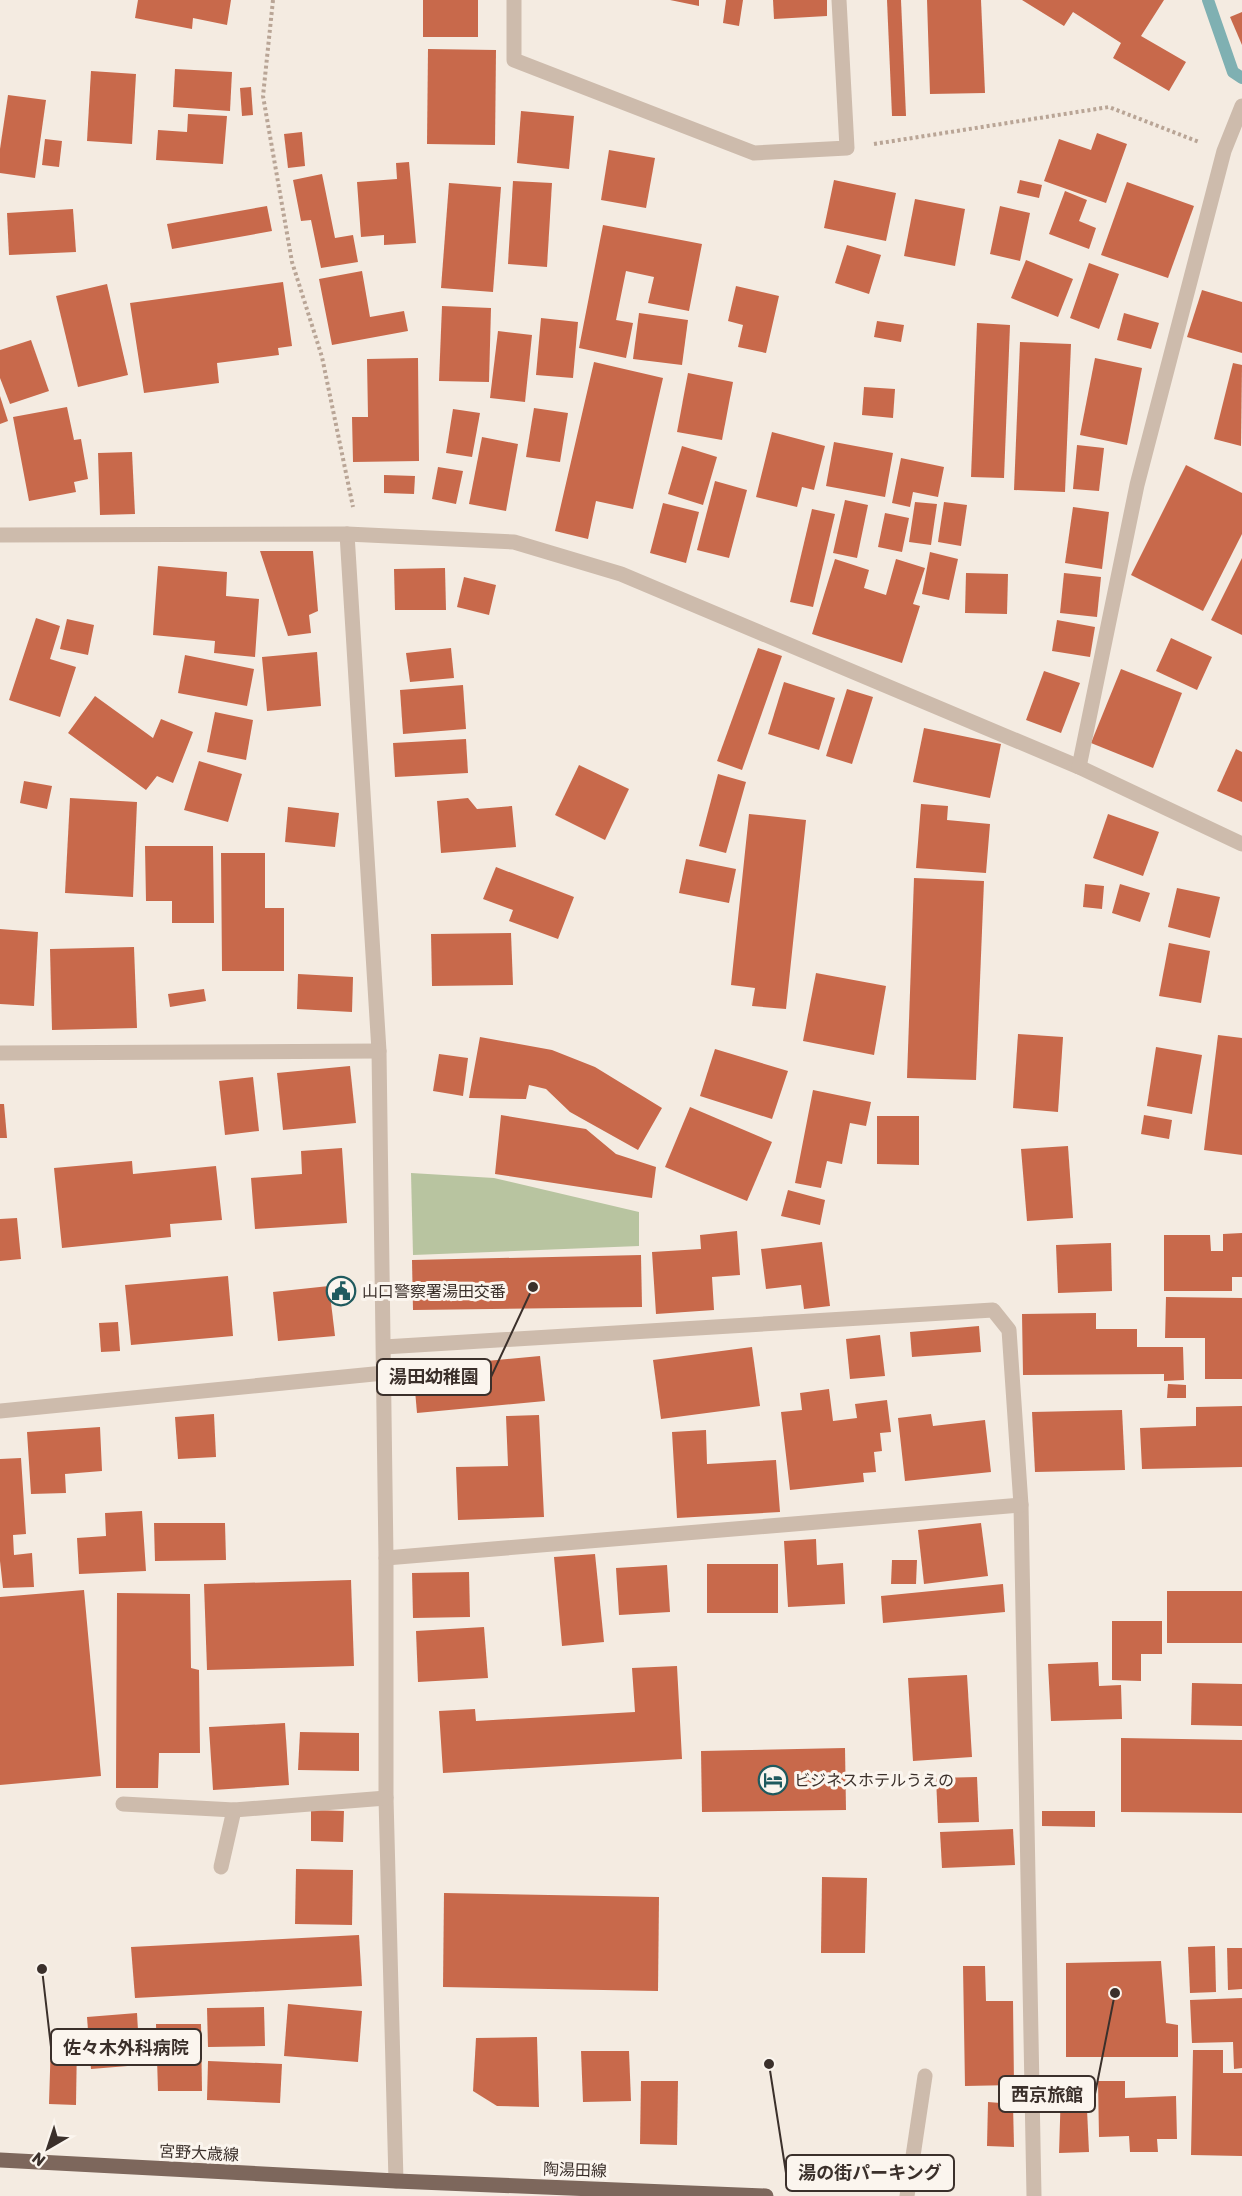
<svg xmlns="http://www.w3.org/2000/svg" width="1242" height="2196" font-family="Rubik,'Noto Sans JP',sans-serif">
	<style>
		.green { fill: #b8c4a0 }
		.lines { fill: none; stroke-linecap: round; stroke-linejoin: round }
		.stream { stroke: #7fb0b2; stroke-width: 12 }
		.building { fill: #c8694b }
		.path { stroke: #b9a596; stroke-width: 4; stroke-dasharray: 3 3; stroke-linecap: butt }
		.minor { stroke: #cdbbac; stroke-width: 15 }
		.major { stroke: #7d675c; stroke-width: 15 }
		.labels { text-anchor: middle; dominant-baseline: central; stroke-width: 6; stroke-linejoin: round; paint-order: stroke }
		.poi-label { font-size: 16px; fill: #3b302b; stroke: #fbf5ee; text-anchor: start }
		.street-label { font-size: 16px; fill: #3b302b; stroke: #fbf5ee }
		.leader { fill: none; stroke: #3b302b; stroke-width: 2 }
		.callout-dot { fill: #3b302b; stroke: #fbf5ee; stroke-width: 2 }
		.callout { fill: #fbf5ee; stroke: #3b302b; stroke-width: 2 }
		.callout-label { font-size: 18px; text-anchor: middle; font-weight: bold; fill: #3b302b }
	</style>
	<rect width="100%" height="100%" fill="#f4ebe1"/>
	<!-- green -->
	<polygon class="green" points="411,1173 494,1178 639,1212 639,1246 413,1255"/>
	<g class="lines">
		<!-- stream -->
		<polyline class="stream" points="1208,0 1233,72 1242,78"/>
	</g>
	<!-- building -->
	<g class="building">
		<polygon points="138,0 231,0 227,25 193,18 192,29 135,18"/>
		<rect x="423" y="0" width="55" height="37"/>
		<polygon points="670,0 699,0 699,6"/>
		<polygon points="726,0 743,0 739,26 723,23"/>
		<polygon points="773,0 827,0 827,16 774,19"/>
		<polygon points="887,0 901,0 906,116 892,116"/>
		<polygon points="927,0 981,0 985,93 930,94"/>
		<polygon points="1022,0 1164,0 1141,36 1186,62 1169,91 1113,58 1121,43 1073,12 1064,26"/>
		<polygon points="1242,12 1242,45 1230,17"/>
		<polygon points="428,49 496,50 495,145 427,144"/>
		<polygon points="175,69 232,72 230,111 173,107"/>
		<polygon points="91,71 136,74 132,144 87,141"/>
		<polygon points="251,87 253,115 242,116 240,88"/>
		<polygon points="8,95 46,100 35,178 0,173 0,149"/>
		<polygon points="521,111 574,116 569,169 517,163"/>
		<polygon points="188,114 227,116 223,164 156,160 158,130 187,132"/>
		<polygon points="302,132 305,166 288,168 284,134"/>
		<polygon points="1097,133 1127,144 1106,203 1044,181 1059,139 1091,150"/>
		<polygon points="45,139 62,141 59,167 42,165"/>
		<polygon points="609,150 655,158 646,208 601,200"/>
		<polygon points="409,162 416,243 384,245 384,235 361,237 357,182 397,179 396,163"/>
		<polygon points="322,174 335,238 353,235 358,262 321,268 311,220 301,221 293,180"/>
		<polygon points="834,180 896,193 886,241 824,228"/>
		<polygon points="1020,180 1042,185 1039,198 1017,193"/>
		<polygon points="513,181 552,183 547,267 508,264"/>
		<polygon points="1127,182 1194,206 1168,278 1101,255"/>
		<polygon points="449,183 501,187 493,292 441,288"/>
		<polygon points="1065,191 1087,200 1079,221 1096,228 1089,249 1049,234"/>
		<polygon points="915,199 965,209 955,266 904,256"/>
		<polygon points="267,206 272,231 172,249 167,224"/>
		<polygon points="1000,206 1030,213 1020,261 990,254"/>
		<polygon points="73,209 76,252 9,255 7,213"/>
		<polygon points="603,225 702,244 689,311 648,303 654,277 626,271 616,320 633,323 626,358 579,348"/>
		<polygon points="847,245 881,255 869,294 835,283"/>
		<polygon points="1026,260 1073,279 1058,317 1011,298"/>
		<polygon points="1089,263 1119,274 1099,329 1070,318"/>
		<polygon points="362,271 370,317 404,311 408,331 332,345 319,279"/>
		<polygon points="283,282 292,346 278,348 279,355 217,363 219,383 144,393 130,303"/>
		<polygon points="107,284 128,375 78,387 56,296"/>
		<polygon points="736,286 779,296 766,353 738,347 743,325 728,321"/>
		<polygon points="1202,290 1242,302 1242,353 1187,337"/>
		<polygon points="442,306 491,308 489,382 439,381"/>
		<polygon points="639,313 688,320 682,365 633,359"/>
		<polygon points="1124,313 1159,323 1151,349 1117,340"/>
		<polygon points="541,318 578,322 573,378 536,375"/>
		<polygon points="877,321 904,325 901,342 874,337"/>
		<polygon points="977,323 1010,325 1004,478 971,477"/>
		<polygon points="498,331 532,335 525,402 490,398"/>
		<polygon points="31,340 49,391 10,404 0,378 0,350"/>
		<polygon points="1020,342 1071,344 1065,492 1014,490"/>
		<polygon points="418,358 419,461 353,462 352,417 368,417 367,359"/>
		<polygon points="1095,358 1142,368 1127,445 1080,435"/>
		<polygon points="594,362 663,378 633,509 596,501 588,539 555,531"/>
		<polygon points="1233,363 1242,365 1241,446 1214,439"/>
		<polygon points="688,373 733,382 722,440 677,432"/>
		<polygon points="864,387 895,389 893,418 862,415"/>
		<polygon points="0,396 8,421 0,424"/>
		<polygon points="67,407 74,440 81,439 88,479 74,482 76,492 29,501 13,417"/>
		<polygon points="534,408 568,413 560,462 526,457"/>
		<polygon points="453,409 480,413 472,457 446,453"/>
		<polygon points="772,432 825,446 814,490 802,487 797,507 756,497"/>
		<polygon points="482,437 518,444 506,511 469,504"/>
		<polygon points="834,442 893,453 885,497 826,486"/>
		<polygon points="1077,445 1104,448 1099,491 1073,489"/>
		<polygon points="682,446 717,457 703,505 668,494"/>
		<polygon points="132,452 135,514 100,515 98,453"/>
		<polygon points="901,458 944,467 938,497 913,492 910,507 892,503"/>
		<polygon points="1186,465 1242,493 1242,534 1203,611 1131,575"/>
		<polygon points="438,467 463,471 456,504 432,499"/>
		<polygon points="384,475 415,476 414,494 384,493"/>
		<polygon points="715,481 747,490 729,558 697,550"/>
		<polygon points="845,500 868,505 857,558 833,553"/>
		<polygon points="915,502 937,504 931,545 909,542"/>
		<polygon points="944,502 967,505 961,546 938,542"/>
		<polygon points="663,503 699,512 686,563 650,553"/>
		<polygon points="1073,507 1109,512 1102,569 1065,563"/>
		<polygon points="812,509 835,514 813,607 790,602"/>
		<polygon points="885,513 909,518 902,552 878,547"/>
		<polygon points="260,551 313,551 318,611 309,615 311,633 288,636"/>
		<polygon points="930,552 958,559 949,600 922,594"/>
		<polygon points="1242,558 1242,635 1211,620"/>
		<polygon points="835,559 869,570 864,588 886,595 896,559 925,568 913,604 920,606 902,663 812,634"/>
		<polygon points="158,566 227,572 226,596 259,599 255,657 214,653 215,641 153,635"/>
		<polygon points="445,568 446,610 395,610 394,569"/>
		<polygon points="966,573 1008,574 1007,614 965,613"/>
		<polygon points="1064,573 1101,577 1097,617 1060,613"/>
		<polygon points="464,577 496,585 489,615 457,607"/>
		<polygon points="36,618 60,626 50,659 76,667 60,717 9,700"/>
		<polygon points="67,619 94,625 88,655 60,649"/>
		<polygon points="1057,620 1095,627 1090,657 1052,651"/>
		<polygon points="1171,638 1212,657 1197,690 1156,671"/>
		<polygon points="451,648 454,678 410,682 406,653"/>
		<polygon points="758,648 782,656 742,770 717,761"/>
		<polygon points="317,652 321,706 267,711 262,657"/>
		<polygon points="185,655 254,669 247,706 178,693"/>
		<polygon points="1121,669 1182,693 1153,768 1091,743"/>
		<polygon points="1044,671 1080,683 1061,733 1026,720"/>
		<polygon points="784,682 835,698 819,750 768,734"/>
		<polygon points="463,685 466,729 403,734 400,690"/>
		<polygon points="847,689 873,697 852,764 826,756"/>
		<polygon points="95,696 153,738 161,719 193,732 173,783 157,776 146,790 68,733"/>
		<polygon points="215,712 253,720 246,760 207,752"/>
		<polygon points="924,728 1001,744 990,798 913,782"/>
		<polygon points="466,739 468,773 395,777 393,743"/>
		<polygon points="1236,749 1242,752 1242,802 1217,791"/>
		<polygon points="199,761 242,774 228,822 184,810"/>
		<polygon points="579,765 629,789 605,840 555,815"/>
		<polygon points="718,774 746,782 726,853 699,846"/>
		<polygon points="24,781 52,786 47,809 20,803"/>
		<polygon points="70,798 137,802 133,897 65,893"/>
		<polygon points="468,798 477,809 512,806 516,847 441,853 437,801"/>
		<polygon points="921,804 948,806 947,820 990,824 986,873 916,868"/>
		<polygon points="288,807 339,813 335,847 285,842"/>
		<polygon points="749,814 806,820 786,1009 752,1006 755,988 731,985"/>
		<polygon points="1108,814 1159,832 1143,876 1093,858"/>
		<polygon points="145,846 213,846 214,923 172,923 172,901 146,901"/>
		<polygon points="221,853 265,853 265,908 284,908 284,971 222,971"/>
		<polygon points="686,859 736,869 729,903 679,893"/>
		<polygon points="496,867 574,897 558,939 509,921 513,910 483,899"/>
		<polygon points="914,878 984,881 976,1080 907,1078"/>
		<polygon points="1085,884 1104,886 1102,909 1083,907"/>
		<polygon points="1120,884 1150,893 1140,922 1112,913"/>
		<polygon points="1177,888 1220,897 1210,938 1168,927"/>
		<polygon points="0,929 38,932 34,1006 0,1004"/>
		<polygon points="511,933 513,985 432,986 431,934"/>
		<polygon points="1169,943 1210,951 1201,1003 1159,996"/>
		<polygon points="134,947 137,1028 52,1030 50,949"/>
		<polygon points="816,973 886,986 874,1055 803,1041"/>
		<polygon points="298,974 353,977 352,1012 297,1009"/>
		<polygon points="204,989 206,1001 170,1007 168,994"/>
		<polygon points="1018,1034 1063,1037 1058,1112 1013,1108"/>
		<polygon points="1218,1035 1242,1038 1242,1155 1204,1150"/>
		<polygon points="480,1037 552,1050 595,1067 662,1108 638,1150 570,1112 546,1089 529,1085 526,1099 469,1098"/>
		<polygon points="1156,1047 1202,1055 1192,1114 1147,1106"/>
		<polygon points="715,1049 788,1071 772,1119 700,1096"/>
		<polygon points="439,1054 468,1058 463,1096 433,1091"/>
		<polygon points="350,1066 356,1123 283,1130 277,1073"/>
		<polygon points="253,1077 259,1131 225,1135 219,1081"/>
		<polygon points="813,1090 871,1102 866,1126 850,1123 842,1164 827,1161 821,1188 795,1183"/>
		<polygon points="0,1104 4,1104 7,1138 0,1138"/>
		<polygon points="690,1107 772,1142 747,1201 665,1167"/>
		<polygon points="501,1115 586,1129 616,1154 656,1167 652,1198 495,1174"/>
		<polygon points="1144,1115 1172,1120 1169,1139 1141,1134"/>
		<polygon points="877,1116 919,1116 919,1165 877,1164"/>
		<polygon points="1068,1146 1073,1218 1027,1221 1021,1149"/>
		<polygon points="342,1148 347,1223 255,1229 251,1178 302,1174 301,1151"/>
		<polygon points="132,1161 133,1174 216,1166 222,1220 170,1224 171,1237 62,1248 54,1168"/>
		<polygon points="788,1190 825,1200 820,1225 781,1216"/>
		<polygon points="17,1218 21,1259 0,1261 0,1219"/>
		<polygon points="737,1231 740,1275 712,1277 714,1310 656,1314 652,1252 701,1249 700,1235"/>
		<polygon points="1242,1233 1242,1277 1232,1277 1232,1291 1164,1291 1164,1235 1210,1235 1211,1251 1223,1251 1223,1234"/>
		<polygon points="822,1242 830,1306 804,1309 801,1285 766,1289 761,1249"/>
		<polygon points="1111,1243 1112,1291 1058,1293 1056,1245"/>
		<polygon points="641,1255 642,1307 413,1310 412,1260"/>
		<polygon points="228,1276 233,1336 131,1345 125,1285"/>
		<polygon points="329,1286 335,1336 278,1341 273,1292"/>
		<polygon points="1166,1297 1242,1298 1242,1379 1205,1379 1205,1338 1165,1338"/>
		<polygon points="1096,1313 1096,1329 1137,1329 1137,1347 1183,1347 1184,1380 1164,1381 1164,1374 1023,1375 1022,1314"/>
		<polygon points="118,1322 120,1351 101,1352 99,1323"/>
		<polygon points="979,1326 981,1352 912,1357 910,1332"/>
		<polygon points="880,1335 885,1376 850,1379 846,1339"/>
		<polygon points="752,1347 760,1406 661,1419 653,1360"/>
		<polygon points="540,1356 545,1401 417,1413 413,1368"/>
		<polygon points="1168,1384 1186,1385 1186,1398 1167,1398"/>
		<polygon points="829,1389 833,1421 857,1418 855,1404 887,1400 891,1432 880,1433 882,1451 874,1452 876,1472 863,1473 864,1482 790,1490 781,1412 802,1410 800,1393"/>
		<polygon points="1242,1406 1242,1467 1142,1469 1140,1428 1196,1426 1196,1407"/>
		<polygon points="1122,1410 1125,1470 1035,1472 1032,1412"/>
		<polygon points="214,1414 216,1457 178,1459 175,1417"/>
		<polygon points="931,1414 933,1426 985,1420 991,1472 905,1481 898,1418"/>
		<polygon points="539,1415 544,1517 458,1520 456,1467 508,1466 506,1416"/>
		<polygon points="100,1427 102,1471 65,1474 66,1493 31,1494 27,1432"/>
		<polygon points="706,1430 707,1464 776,1460 780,1512 677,1518 672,1432"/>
		<polygon points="21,1458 26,1534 13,1535 14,1555 32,1553 34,1587 3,1588 0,1561 0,1459"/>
		<polygon points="142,1511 146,1571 79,1574 77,1538 106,1536 105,1513"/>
		<polygon points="154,1523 225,1523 226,1560 155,1561"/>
		<polygon points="981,1523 988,1576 924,1584 918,1530"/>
		<polygon points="816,1539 817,1565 843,1563 845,1604 788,1607 784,1541"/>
		<polygon points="595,1554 604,1642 562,1646 554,1557"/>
		<polygon points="892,1560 917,1560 916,1584 891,1584"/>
		<rect x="707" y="1564" width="71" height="49"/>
		<polygon points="667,1565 670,1612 619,1615 616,1568"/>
		<polygon points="469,1572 470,1617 413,1618 412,1573"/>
		<polygon points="351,1580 354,1666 207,1670 204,1584"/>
		<polygon points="1003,1584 1005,1612 883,1623 881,1596"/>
		<polygon points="84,1590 101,1776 0,1785 0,1597"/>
		<rect x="1167" y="1591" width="75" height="52"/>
		<polygon points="117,1593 190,1594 191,1668 199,1670 200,1753 159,1753 158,1788 116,1788"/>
		<polygon points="1112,1621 1162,1621 1162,1654 1141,1654 1141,1681 1112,1680"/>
		<polygon points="484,1627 488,1678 418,1682 416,1631"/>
		<polygon points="1098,1662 1099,1686 1121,1685 1122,1719 1051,1721 1048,1664"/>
		<polygon points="677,1666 682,1759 443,1773 439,1711 475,1709 476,1721 635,1712 632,1668"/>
		<polygon points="967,1675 972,1757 913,1761 908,1678"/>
		<polygon points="1192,1683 1242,1684 1242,1726 1191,1725"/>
		<polygon points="285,1723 289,1785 213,1790 209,1727"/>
		<polygon points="300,1732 359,1733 359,1771 298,1770"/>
		<polygon points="1121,1738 1242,1740 1242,1813 1121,1812"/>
		<polygon points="845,1748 846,1810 702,1812 701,1751"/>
		<polygon points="977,1777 979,1822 938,1823 936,1778"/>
		<polygon points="311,1810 344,1811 343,1842 311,1841"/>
		<polygon points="1042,1811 1095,1811 1095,1827 1042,1826"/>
		<polygon points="1013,1829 1015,1865 942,1868 940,1832"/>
		<polygon points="296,1869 353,1870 352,1925 295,1924"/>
		<polygon points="822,1877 867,1878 865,1953 821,1953"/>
		<polygon points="444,1893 659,1897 658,1991 443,1987"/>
		<polygon points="359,1935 362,1986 135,1998 131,1947"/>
		<polygon points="1215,1946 1216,1992 1190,1993 1188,1947"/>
		<polygon points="1227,1948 1242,1948 1242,1989 1228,1990"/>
		<polygon points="1161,1961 1166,2023 1178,2025 1178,2057 1066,2057 1066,1963"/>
		<polygon points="963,1966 985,1966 986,2001 1013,2001 1014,2085 965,2086"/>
		<polygon points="1242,1998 1242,2068 1234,2069 1233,2042 1192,2043 1190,2000"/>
		<polygon points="288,2004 362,2011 358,2062 284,2056"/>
		<polygon points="264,2007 265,2046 208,2047 207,2008"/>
		<polygon points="137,2013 140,2065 91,2069 87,2017"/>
		<polygon points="156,2024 201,2024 202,2091 158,2091"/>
		<polygon points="537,2037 539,2107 497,2106 473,2091 476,2038"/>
		<polygon points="51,2039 77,2040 76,2105 49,2104"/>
		<polygon points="1193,2050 1223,2050 1223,2073 1242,2073 1242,2156 1191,2155"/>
		<polygon points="581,2051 629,2051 631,2101 583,2102"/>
		<polygon points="208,2061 282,2064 280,2103 207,2100"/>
		<polygon points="641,2081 678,2081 677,2145 640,2144"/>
		<polygon points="1098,2081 1125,2081 1125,2098 1176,2096 1177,2139 1157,2139 1158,2152 1130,2152 1129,2136 1099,2137"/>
		<polygon points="1086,2088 1089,2152 1059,2153 1061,2090"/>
		<polygon points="988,2102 1013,2104 1014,2147 987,2146"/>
	</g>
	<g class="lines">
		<!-- path -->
		<g class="path">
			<polyline points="273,0 263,96 292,262 322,357 353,507"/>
			<polyline points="874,144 1109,107 1199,142"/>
		</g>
		<!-- minor -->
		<g class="minor">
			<polyline points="514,0 514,60 754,153 847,148 839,0"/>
			<polyline points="347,534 379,1051 386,1558 386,1798 396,2181"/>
			<polyline points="0,535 347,534 514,542 621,574 1079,767 1242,844"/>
			<polyline points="1079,767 1137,485 1224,151 1242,106"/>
			<polyline points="0,1053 379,1051"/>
			<polyline points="384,1347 993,1310 1009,1330 1021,1505 1034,2196"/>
			<polyline points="0,1411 384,1373"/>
			<polyline points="386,1558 1021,1505"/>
			<polyline points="123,1804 234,1810 386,1798"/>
			<polyline points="221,1867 234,1810"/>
			<polyline points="907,2196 925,2076"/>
		</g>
		<!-- major -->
		<polyline class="major" points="0,2160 396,2181 766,2196"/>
	</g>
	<!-- icons -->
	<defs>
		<g id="civic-ring" transform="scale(1.5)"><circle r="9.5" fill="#fbf5ee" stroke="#1f5a5e" stroke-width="1.5"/><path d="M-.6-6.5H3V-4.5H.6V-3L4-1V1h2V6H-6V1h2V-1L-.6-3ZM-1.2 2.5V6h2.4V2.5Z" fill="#1f5a5e"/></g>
		<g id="hotel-ring" transform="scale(1.5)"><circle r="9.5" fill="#fbf5ee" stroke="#1f5a5e" stroke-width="1.5"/><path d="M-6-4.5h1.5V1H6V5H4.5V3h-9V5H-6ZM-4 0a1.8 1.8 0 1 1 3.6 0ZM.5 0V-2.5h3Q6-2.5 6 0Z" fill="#1f5a5e"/></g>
	</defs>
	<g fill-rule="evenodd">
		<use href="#civic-ring" x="341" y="1291"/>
		<use href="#hotel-ring" x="773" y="1780"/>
	</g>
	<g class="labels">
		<!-- poi labels -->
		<g class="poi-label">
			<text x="362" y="1291">山口警察署湯田交番</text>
			<text x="794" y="1780">ビジネスホテルうえの</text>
		</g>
		<!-- street labels -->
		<g class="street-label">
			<text transform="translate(199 2153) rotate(3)">宮野大歳線</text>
			<text transform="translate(575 2170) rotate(2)">陶湯田線</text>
		</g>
	</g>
	<!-- callouts -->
	<path class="leader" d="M533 1287L491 1377M42 1969L51 2047M1115 1993L1095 2094M769 2064L786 2173"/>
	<g class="callout-dot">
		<circle cx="533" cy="1287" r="6"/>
		<circle cx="42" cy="1969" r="6"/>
		<circle cx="1115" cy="1993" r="6"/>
		<circle cx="769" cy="2064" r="6"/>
	</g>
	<g class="callout">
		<rect x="377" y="1359" width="114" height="36" rx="6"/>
		<rect x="51" y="2029" width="150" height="36" rx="6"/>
		<rect x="999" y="2076" width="96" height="36" rx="6"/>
		<rect x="786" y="2155" width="168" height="36" rx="6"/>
	</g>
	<g class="callout-label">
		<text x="434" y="1383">湯田幼稚園</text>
		<text x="126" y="2054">佐々木外科病院</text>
		<text x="1047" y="2101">西京旅館</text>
		<text x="870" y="2179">湯の街パーキング</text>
	</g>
	<!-- north arrow -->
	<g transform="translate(48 2148) rotate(219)" stroke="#fbf5ee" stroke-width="4.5" paint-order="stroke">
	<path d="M0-4.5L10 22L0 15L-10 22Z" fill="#3b302b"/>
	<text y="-9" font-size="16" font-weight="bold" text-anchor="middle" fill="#3b302b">N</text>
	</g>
</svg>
